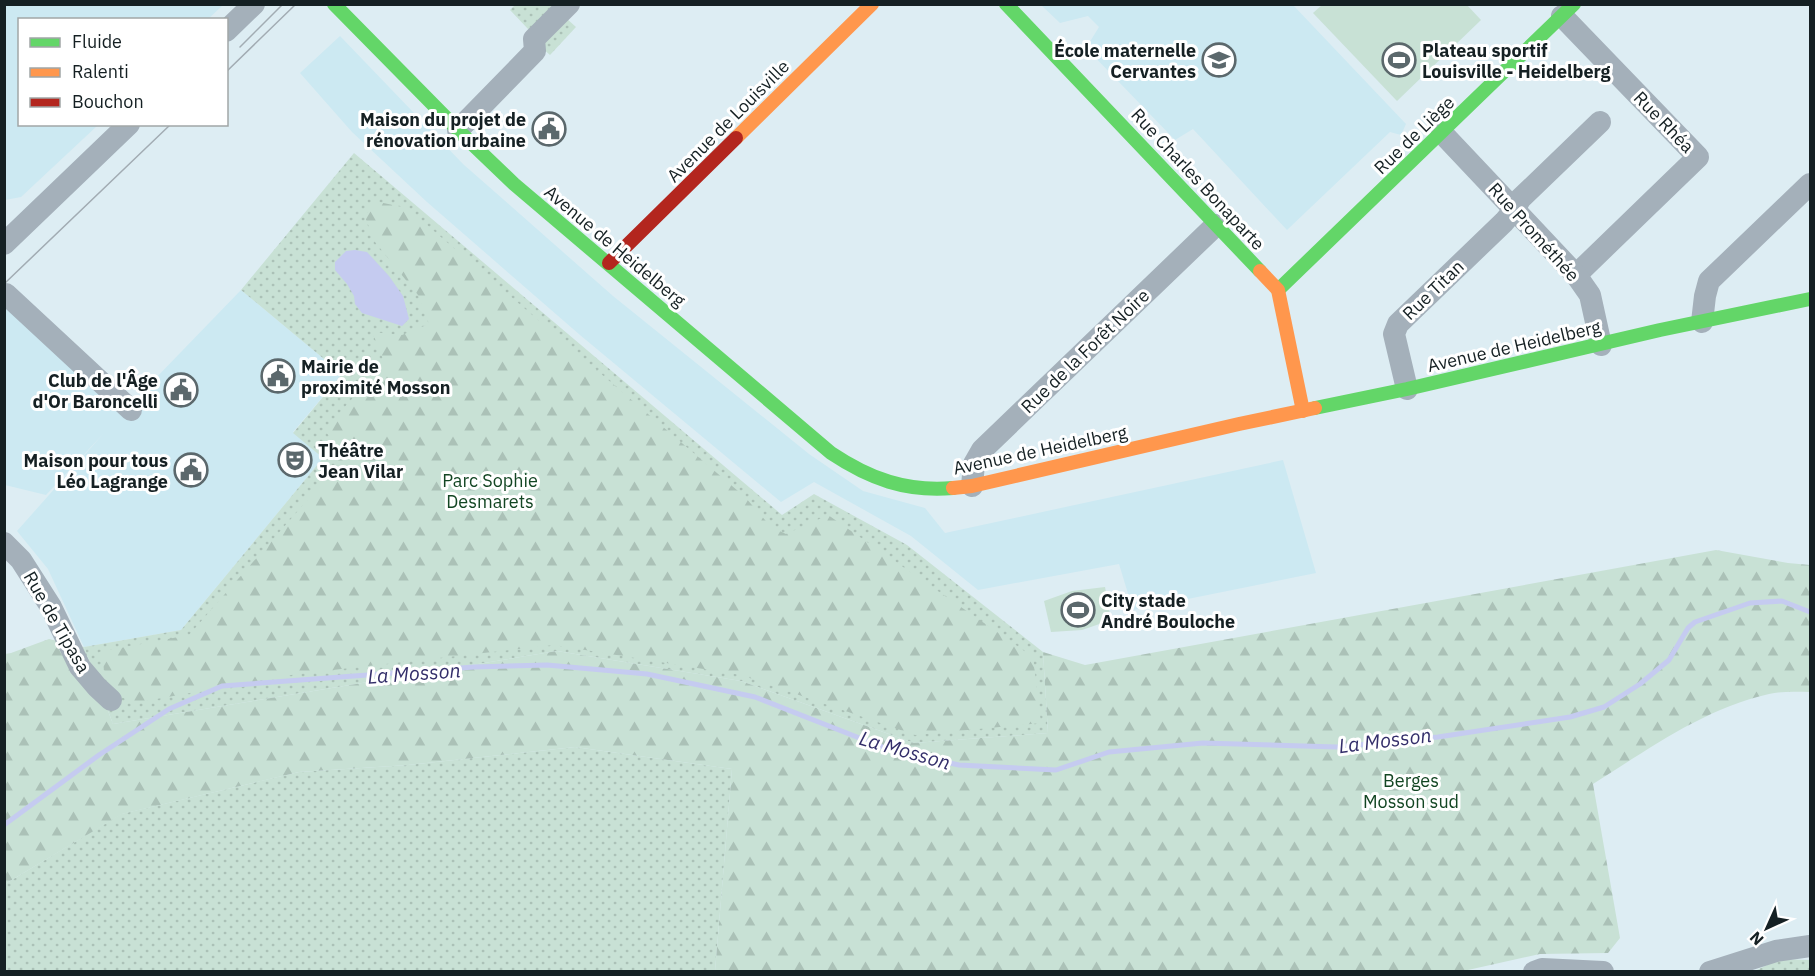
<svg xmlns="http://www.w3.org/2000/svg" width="1815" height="976" font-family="'IBM Plex Sans',sans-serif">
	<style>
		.built { fill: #cce9f2 }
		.grass { fill: url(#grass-dots) }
		.forest { fill: url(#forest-firs) }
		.pitch { fill: #c8e1d5 }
		.water { fill: #c5cbf0 }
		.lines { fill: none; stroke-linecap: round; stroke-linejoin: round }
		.stream { stroke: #c5cbf0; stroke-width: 5 }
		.street { stroke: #a4b0ba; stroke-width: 22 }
		.fast { stroke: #63d668; stroke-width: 14 }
		.slow { stroke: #ff974d; stroke-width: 14 }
		.jam { stroke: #b3261e; stroke-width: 14 }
		.tram { stroke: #a2acb3; stroke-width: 1.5 }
		.labels { text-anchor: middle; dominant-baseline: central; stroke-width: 6; stroke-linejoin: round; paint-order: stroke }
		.poi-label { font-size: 18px; font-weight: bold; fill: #152023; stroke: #fff; text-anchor: end }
		.street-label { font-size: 18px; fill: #152023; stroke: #fff }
		.park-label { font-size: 18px; fill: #134623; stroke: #fff }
		.water-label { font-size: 20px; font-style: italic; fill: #332e6a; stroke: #fff }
	</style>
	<defs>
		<pattern id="grass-dots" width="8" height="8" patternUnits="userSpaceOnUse" patternTransform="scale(1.5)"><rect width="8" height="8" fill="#c8e1d5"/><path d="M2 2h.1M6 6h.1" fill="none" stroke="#abc1b7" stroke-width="1.8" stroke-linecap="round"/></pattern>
		<pattern id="forest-firs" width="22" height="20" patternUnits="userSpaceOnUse" patternTransform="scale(1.5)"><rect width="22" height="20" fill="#c8e1d5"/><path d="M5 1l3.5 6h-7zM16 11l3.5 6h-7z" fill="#abc1b7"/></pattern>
	</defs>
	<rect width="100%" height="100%" fill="#ddedf3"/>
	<!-- built -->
	<g class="built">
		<polygon points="5,4 223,4 223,5 208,19 20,20 20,124 98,125 21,197 5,200"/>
		<polygon points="1041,5 1293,5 1406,124 1401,135 1390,132 1287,230 1193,129 1175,140 1086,48 1099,27 1088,16 1060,23"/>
		<polygon points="340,36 463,164 613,296 809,454 863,491 925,508 945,533 1283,460 1316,573 1133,610 1119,564 978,590 911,536 814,482 781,502 580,335 427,202 352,132 300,73"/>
		<polygon points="241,290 342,374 293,432 323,458 181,630 84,647 48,569 17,531 104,433 46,495 5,485 4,309 7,307 122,413"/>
	</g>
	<!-- grass -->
	<g class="grass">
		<polygon points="552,4 553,5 529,30 510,10 515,5"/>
		<polygon points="566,18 576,27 550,55 540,46"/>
		<polygon points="354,153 782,515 814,494 907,545 1043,652 1048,733 914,743 741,681 557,651 113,724 84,647 181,630 323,458 293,433 342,374 241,290"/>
		<polygon points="575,747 732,769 715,971 5,972 5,884 121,814 299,772 408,765"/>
		<polygon points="1779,959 1810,960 1810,971 1753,972"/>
	</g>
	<!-- forest -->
	<g class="forest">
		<polygon points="374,201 407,208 745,497 771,527 786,534 828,515 1033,657 1041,723 915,735 741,675 554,645 297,674 134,703 111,692 99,652 189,635 339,464 336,444 324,430 359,391 383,359 372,332 402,335 429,324 418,295 375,242 365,217"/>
		<path d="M1716 550 1788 563 1810 565V692C1797 692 1782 691 1769 694 1703 709 1649 749 1593 784L1620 938 1608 953 1540 954 1459 972 715 971 732 769 575 747 408 765 299 772 122 814 5 884V654L11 653 49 639 84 647 113 724 557 651 741 681 914 743 1048 733 1043 652 1085 665Z"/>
	</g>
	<!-- pitch -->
	<g class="pitch">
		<polygon points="1466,4 1481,20 1397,101 1313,13 1322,5"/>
		<polygon points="1105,587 1111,620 1082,630 1051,632 1044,601 1072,591"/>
	</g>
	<!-- water -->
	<polygon class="water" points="355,250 367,252 389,276 403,296 409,319 402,326 362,313 355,304 354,296 347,284 335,270 335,262 346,251"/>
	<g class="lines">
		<!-- stream -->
		<polyline class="stream" points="4,825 99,755 169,709 222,686 474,667 547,665 647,674 755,697 890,750 959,765 1056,770 1109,752 1203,743 1337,747 1438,737 1570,717 1604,707 1640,684 1669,660 1688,628 1695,622 1750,603 1782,601 1810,612"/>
		<!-- street -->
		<g class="street">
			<polyline points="1562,16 1698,157 1576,275"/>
			<polyline points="226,31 254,4"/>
			<polyline points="458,130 535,51 534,39 569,4"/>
			<polyline points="1442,133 1576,275 1590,295 1601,345"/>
			<polyline points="4,244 129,124"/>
			<polyline points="6,294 131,410"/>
			<polyline points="1702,322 1705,296 1709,281 1810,184"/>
			<polyline points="1407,389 1394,334 1398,324 1504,222 1515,209 1520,199 1600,122"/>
			<polyline points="972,486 974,464 982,450 1216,225"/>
			<polyline points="4,543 21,560 51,607 80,667 97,687 111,700"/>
			<polyline points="1534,972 1542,969 1603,972"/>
			<polyline points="1710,972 1776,951 1810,946"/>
		</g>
		<!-- fast -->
		<g class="fast">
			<path d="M334 4 467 139 514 184 831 453C870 479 906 492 953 488"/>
			<polyline points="1006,4 1260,271"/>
			<polyline points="1278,290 1574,4"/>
			<polyline points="1315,408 1407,389 1660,330 1810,299"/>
		</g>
		<!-- slow -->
		<g class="slow">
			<polyline points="736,138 872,4"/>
			<polyline points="1260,271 1278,290 1303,411"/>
			<polyline points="953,488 972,486 1239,424 1315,408"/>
		</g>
		<!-- jam -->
		<polyline class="jam" points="609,263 736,138"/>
		<!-- tram -->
		<g class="tram">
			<polyline points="240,47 283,4"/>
			<polyline points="226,72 296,4"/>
			<polyline points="4,284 171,124"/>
		</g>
	</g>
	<!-- icons -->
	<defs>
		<g id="school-ring" transform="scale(1.725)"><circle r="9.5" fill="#fff" stroke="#5b686c" stroke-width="1.5"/><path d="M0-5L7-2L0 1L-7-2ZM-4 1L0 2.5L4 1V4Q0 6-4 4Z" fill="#5b686c"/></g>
		<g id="stadium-ring" transform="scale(1.725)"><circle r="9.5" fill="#fff" stroke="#5b686c" stroke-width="1.5"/><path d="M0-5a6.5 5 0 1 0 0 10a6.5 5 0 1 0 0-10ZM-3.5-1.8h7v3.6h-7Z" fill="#5b686c"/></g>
		<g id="civic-ring" transform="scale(1.725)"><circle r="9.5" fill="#fff" stroke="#5b686c" stroke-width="1.5"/><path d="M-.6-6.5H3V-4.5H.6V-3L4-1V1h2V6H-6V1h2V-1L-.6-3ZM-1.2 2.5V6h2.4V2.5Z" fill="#5b686c"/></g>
		<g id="theatre-ring" transform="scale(1.725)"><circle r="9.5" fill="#fff" stroke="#5b686c" stroke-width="1.5"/><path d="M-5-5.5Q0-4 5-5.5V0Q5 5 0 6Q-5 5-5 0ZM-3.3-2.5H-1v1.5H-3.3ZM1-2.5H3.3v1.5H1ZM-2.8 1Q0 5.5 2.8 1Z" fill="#5b686c"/></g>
	</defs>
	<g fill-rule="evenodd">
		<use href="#school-ring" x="1219" y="60"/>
		<use href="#stadium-ring" x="1399" y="60"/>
		<use href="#civic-ring" x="549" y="129"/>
		<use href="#civic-ring" x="278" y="376"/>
		<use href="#civic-ring" x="181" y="390"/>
		<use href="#theatre-ring" x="295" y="460"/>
		<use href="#civic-ring" x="191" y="470"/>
		<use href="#stadium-ring" x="1078" y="610"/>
	</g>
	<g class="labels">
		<!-- poi labels -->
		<g class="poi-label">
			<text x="1196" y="50">École maternelle<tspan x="1196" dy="21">Cervantes</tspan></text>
			<text x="1422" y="50" text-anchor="start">Plateau sportif<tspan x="1422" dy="21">Louisville - Heidelberg</tspan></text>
			<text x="526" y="119">Maison du projet de<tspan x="526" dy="21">rénovation urbaine</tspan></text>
			<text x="301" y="366" text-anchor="start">Mairie de<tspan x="301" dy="21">proximité Mosson</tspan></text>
			<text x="158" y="380">Club de l'Âge<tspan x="158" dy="21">d'Or Baroncelli</tspan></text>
			<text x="318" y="450" text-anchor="start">Théâtre<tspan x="318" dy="21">Jean Vilar</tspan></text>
			<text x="168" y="460">Maison pour tous<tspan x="168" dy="21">Léo Lagrange</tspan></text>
			<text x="1101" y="600" text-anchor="start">City stade<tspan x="1101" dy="21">André Bouloche</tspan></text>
		</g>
		<!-- street labels -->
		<g class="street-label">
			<text transform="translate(728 121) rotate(-45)">Avenue de Louisville</text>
			<text transform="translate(1664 122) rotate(46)">Rue Rhéa</text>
			<text transform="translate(1414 135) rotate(-44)">Rue de Liège</text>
			<text transform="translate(1198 179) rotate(47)">Rue Charles Bonaparte</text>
			<text transform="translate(1534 232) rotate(48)">Rue Prométhée</text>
			<text transform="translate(615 246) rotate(40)">Avenue de Heidelberg</text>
			<text transform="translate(1433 290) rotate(-44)">Rue Titan</text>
			<text transform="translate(1514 346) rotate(-13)">Avenue de Heidelberg</text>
			<text transform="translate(1085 351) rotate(-44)">Rue de la Forêt Noire</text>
			<text transform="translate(1040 450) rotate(-12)">Avenue de Heidelberg</text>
			<text transform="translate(57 622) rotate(60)">Rue de Tipasa</text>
		</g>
		<!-- park labels -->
		<g class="park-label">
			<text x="490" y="480">Parc Sophie<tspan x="490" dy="21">Desmarets</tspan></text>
			<text x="1411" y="780">Berges<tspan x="1411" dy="21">Mosson sud</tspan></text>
		</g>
		<!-- water labels -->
		<g class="water-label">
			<text transform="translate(414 673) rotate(-4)">La Mosson</text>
			<text transform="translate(1385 740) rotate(-7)">La Mosson</text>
			<text transform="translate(905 750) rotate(16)">La Mosson</text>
		</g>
	</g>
	<!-- border -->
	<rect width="1815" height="976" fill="none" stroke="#152023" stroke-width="12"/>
	<!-- legend -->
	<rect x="18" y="18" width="210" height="108" fill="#ffffff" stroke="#a1a6a7" stroke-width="1.5"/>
	<rect x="30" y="38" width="30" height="9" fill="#63d668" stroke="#a1a6a7" stroke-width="1.5"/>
	<text x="72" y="48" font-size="18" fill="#152023">Fluide</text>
	<rect x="30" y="68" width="30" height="9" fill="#ff974d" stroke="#a1a6a7" stroke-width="1.5"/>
	<text x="72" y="78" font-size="18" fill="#152023">Ralenti</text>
	<rect x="30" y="98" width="30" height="9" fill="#b3261e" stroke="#a1a6a7" stroke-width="1.5"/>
	<text x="72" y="108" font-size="18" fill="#152023">Bouchon</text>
	<!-- north arrow -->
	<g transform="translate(1767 928) rotate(225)" stroke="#ffffff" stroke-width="4.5" paint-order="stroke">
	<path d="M0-4.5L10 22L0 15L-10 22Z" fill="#152023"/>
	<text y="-9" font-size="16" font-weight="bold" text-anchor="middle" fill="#152023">N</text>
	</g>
</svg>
